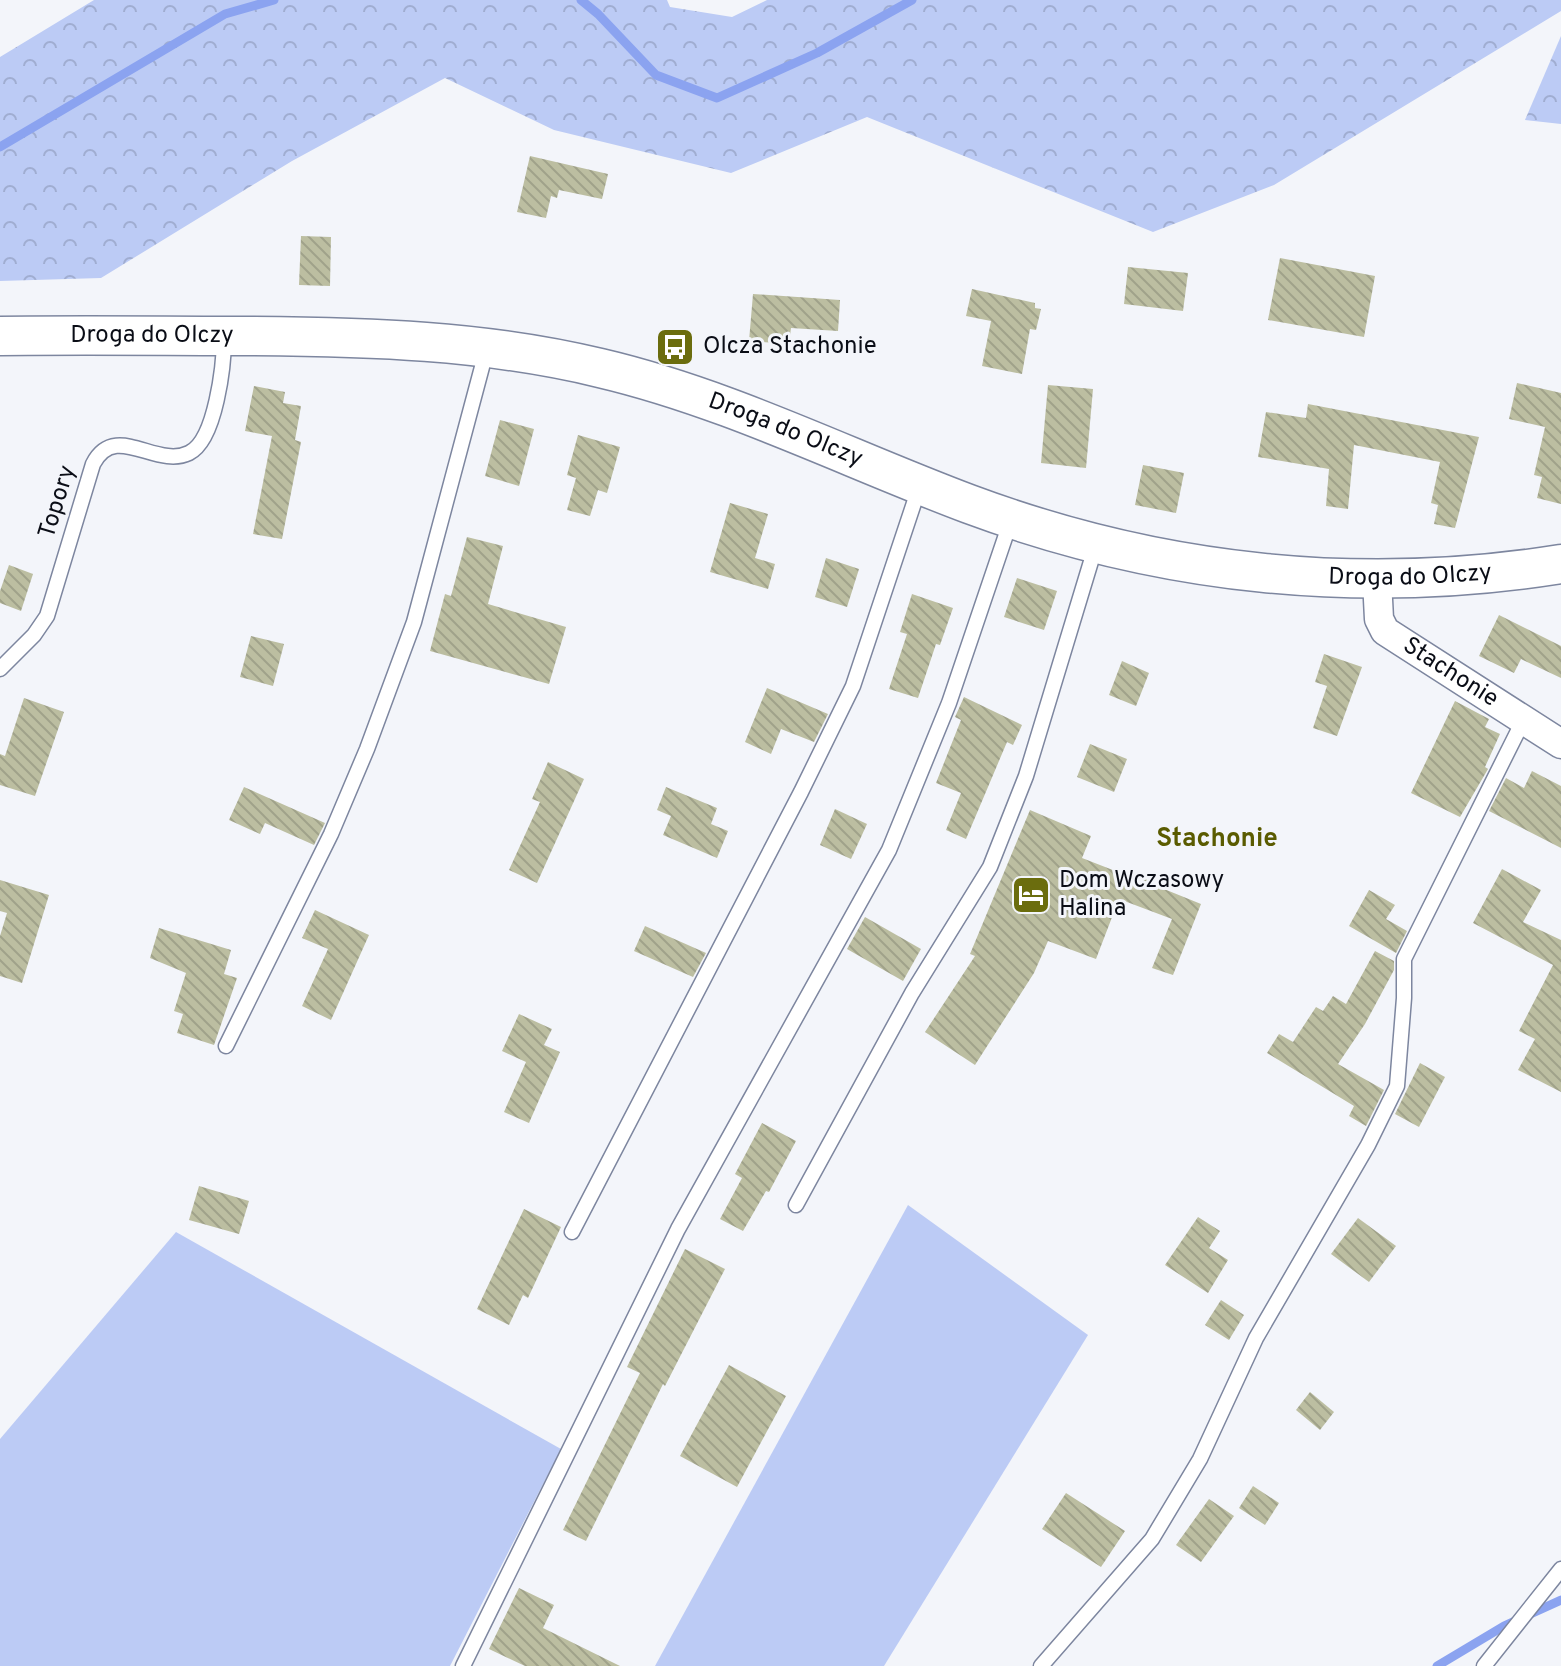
<svg xmlns="http://www.w3.org/2000/svg" width="1561" height="1666" font-family="Overpass,sans-serif">
	<style>
		.green { fill: #bccbf5 }
		.forest { fill: url(#forest-crowns) }
		.lines { fill: none; stroke-linecap: round; stroke-linejoin: round }
		.stream { stroke: #8ba3f0; stroke-width: 9 }
		.building { fill: url(#building-back-hatch) }
		.lane-casing { stroke: #7d869f; stroke-width: 17 }
		.street-casing { stroke: #7d869f; stroke-width: 31 }
		.secondary-casing { stroke: #7d869f; stroke-width: 41 }
		.lane { stroke: #fff; stroke-width: 14 }
		.street { stroke: #fff; stroke-width: 28 }
		.secondary { stroke: #fff; stroke-width: 38 }
		.labels { text-anchor: middle; dominant-baseline: central; stroke-width: 6; stroke-linejoin: round; paint-order: stroke }
		.street-label { font-size: 24px; fill: #0a0d16; stroke: #f3f5fa }
		.poi-label { font-size: 24px; fill: #0a0d16; stroke: #f3f5fa; text-anchor: start }
		.neighbourhood-label { font-size: 26px; font-weight: bold; fill: #5a5b00; stroke: #f3f5fa }
	</style>
	<defs>
		<pattern id="forest-crowns" width="20" height="18" patternUnits="userSpaceOnUse" patternTransform="scale(2)"><rect width="20" height="18" fill="#bccbf5"/><path d="M2 6a3 3 0 1 1 6 0M12 15a3 3 0 1 1 6 0" fill="none" stroke="#a0add1"/></pattern>
		<pattern id="building-back-hatch" width="6" height="6" patternUnits="userSpaceOnUse" patternTransform="scale(2)"><rect width="6" height="6" fill="#bcbea1"/><path d="M-1 5l2 2M0 0l6 6M5-1l2 2" fill="none" stroke="#a0a28a"/></pattern>
	</defs>
	<rect width="100%" height="100%" fill="#f3f5fa"/>
	<!-- green -->
	<g class="green">
		<polygon points="908,1205 1088,1335 884,1666 655,1666"/>
		<polygon points="176,1232 561,1449 450,1666 0,1666 0,1439"/>
	</g>
	<!-- forest -->
	<g class="forest">
		<polygon points="94,0 667,0 670,7 732,17 767,0 1561,0 1561,11 1274,185 1153,232 867,117 731,173 554,130 445,78 292,161 101,278 0,281 0,57"/>
		<polygon points="1561,36 1561,124 1525,120"/>
	</g>
	<g class="lines">
		<!-- stream -->
		<g class="stream">
			<polyline points="581,0 598,14 656,75 717,98 817,53 912,0"/>
			<polyline points="0,147 225,14 274,0"/>
			<polyline points="1437,1666 1504,1626 1561,1600"/>
		</g>
	</g>
	<!-- building -->
	<g class="building">
		<polygon points="530,156 608,174 602,199 559,190 557,198 551,196 546,218 517,212"/>
		<polygon points="301,236 331,237 330,286 299,285"/>
		<polygon points="1280,258 1375,276 1364,337 1268,320"/>
		<polygon points="1128,267 1188,273 1183,311 1124,304"/>
		<polygon points="972,289 1035,303 1035,308 1041,309 1036,330 1030,329 1022,374 982,366 991,321 966,316"/>
		<polygon points="753,294 840,300 838,331 791,328 789,344 749,341"/>
		<polygon points="1517,383 1561,393 1561,504 1537,498 1542,477 1534,475 1545,427 1509,419"/>
		<polygon points="1048,385 1093,389 1086,468 1041,463"/>
		<polygon points="254,386 285,392 283,403 301,406 295,440 301,442 282,539 253,534 272,436 245,431"/>
		<polygon points="1308,404 1479,437 1455,528 1434,524 1438,505 1431,503 1440,462 1354,445 1348,509 1326,506 1329,469 1258,457 1266,412 1306,418"/>
		<polygon points="500,420 534,429 519,486 485,476"/>
		<polygon points="578,435 620,447 607,493 598,490 590,516 567,510 576,478 567,475"/>
		<polygon points="1143,465 1184,473 1176,513 1135,505"/>
		<polygon points="730,503 768,514 755,558 775,564 768,589 710,572"/>
		<polygon points="467,537 503,546 488,604 566,627 549,684 430,651 445,594 451,596"/>
		<polygon points="826,558 859,569 847,607 815,597"/>
		<polygon points="9,565 33,574 21,611 0,603 0,591"/>
		<polygon points="1017,578 1057,591 1044,630 1004,617"/>
		<polygon points="912,594 953,608 940,645 936,644 918,698 889,689 907,634 900,632"/>
		<polygon points="1499,615 1561,646 1561,678 1521,659 1514,673 1479,656"/>
		<polygon points="251,636 284,644 273,686 240,677"/>
		<polygon points="1324,654 1362,667 1337,736 1313,728 1327,686 1315,682"/>
		<polygon points="1122,661 1149,673 1136,706 1109,695"/>
		<polygon points="767,688 828,714 814,742 781,729 771,754 745,742"/>
		<polygon points="964,697 1022,725 1013,745 1007,742 966,839 946,830 961,793 936,783 961,720 955,717"/>
		<polygon points="24,698 64,712 35,796 0,785 0,754 5,756"/>
		<polygon points="1455,701 1489,719 1485,727 1500,734 1485,767 1488,769 1460,817 1411,793"/>
		<polygon points="1090,744 1127,759 1114,792 1077,777"/>
		<polygon points="548,762 584,779 537,883 509,870 540,802 532,799"/>
		<polygon points="1532,771 1561,786 1561,848 1489,811 1506,778 1524,788"/>
		<polygon points="244,787 325,823 314,845 265,823 260,834 229,820"/>
		<polygon points="666,787 717,808 711,824 728,831 717,858 663,835 671,816 657,810"/>
		<polygon points="835,809 867,824 851,859 820,845"/>
		<polygon points="1030,810 1091,836 1082,858 1141,881 1142,878 1165,886 1164,889 1201,904 1173,975 1152,968 1172,919 1119,899 1096,959 1048,941 1034,973 975,1065 925,1032 975,956 970,954"/>
		<polygon points="1502,869 1541,890 1523,922 1561,940 1561,1092 1518,1070 1535,1039 1519,1031 1553,965 1473,923"/>
		<polygon points="0,880 49,895 22,983 0,976 0,936 7,913 0,911"/>
		<polygon points="1369,890 1395,905 1386,919 1407,931 1396,953 1349,926"/>
		<polygon points="315,910 369,935 331,1020 302,1006 328,949 302,938"/>
		<polygon points="865,917 921,949 903,981 847,949"/>
		<polygon points="645,926 706,953 693,977 634,951"/>
		<polygon points="159,928 231,950 224,974 237,978 214,1045 177,1033 183,1014 174,1011 186,973 150,958"/>
		<polygon points="1375,951 1394,961 1394,970 1365,1024 1338,1064 1384,1090 1366,1126 1349,1116 1354,1106 1267,1053 1279,1034 1293,1042 1316,1007 1323,1011 1333,996 1346,1004"/>
		<polygon points="519,1014 552,1029 544,1045 560,1052 529,1123 504,1112 526,1062 502,1051"/>
		<polygon points="1420,1063 1445,1077 1419,1127 1395,1114"/>
		<polygon points="762,1123 796,1141 769,1192 766,1191 743,1231 720,1219 742,1178 735,1174"/>
		<polygon points="199,1186 249,1201 239,1234 189,1220"/>
		<polygon points="524,1209 561,1227 528,1298 523,1295 509,1325 477,1309"/>
		<polygon points="1198,1217 1220,1231 1209,1248 1228,1260 1208,1293 1165,1265"/>
		<polygon points="1358,1218 1396,1246 1369,1282 1331,1254"/>
		<polygon points="685,1249 725,1269 665,1386 663,1384 586,1541 563,1530 640,1373 627,1367"/>
		<polygon points="1221,1300 1244,1315 1229,1340 1205,1325"/>
		<polygon points="729,1365 786,1396 737,1487 680,1456"/>
		<polygon points="1310,1392 1334,1412 1320,1430 1296,1410"/>
		<polygon points="1253,1486 1279,1503 1265,1525 1239,1508"/>
		<polygon points="1066,1493 1125,1531 1101,1567 1042,1529"/>
		<polygon points="1209,1499 1234,1516 1201,1562 1176,1545"/>
		<polygon points="519,1588 554,1605 543,1628 620,1666 525,1666 489,1649"/>
	</g>
	<g class="lines">
		<!-- lane casing -->
		<g class="lane-casing">
			<g id="lane">
				<path d="M0 669 34 635 47 616 93 464C115 421 156 469 189 453 216 440 224 364 224 337"/>
				<polyline points="226,1046 331,834 367,749 414,622 482,367 483,350"/>
				<polyline points="796,1205 912,993 990,867 1026,776 1096,545"/>
				<polyline points="572,1232 801,792 853,686 920,485"/>
				<polyline points="463,1666 678,1229 889,850 949,703 1011,520"/>
				<polyline points="1041,1666 1152,1539 1200,1459 1256,1338 1368,1145 1397,1086 1404,998 1404,959 1524,719"/>
				<polyline points="1484,1666 1561,1569"/>
			</g>
		</g>
		<!-- street casing -->
		<g class="street-casing">
			<g id="street">
				<path id="s1" d="M1377 580 1379 619 1385 631 1561 744"/>
			</g>
		</g>
		<!-- secondary casing -->
		<g class="secondary-casing">
			<g id="secondary">
				<path id="s2" d="M0 336C83 335 166 336 249 336 368 337 484 340 600 368 728 398 846 458 969 504 1160 575 1360 596 1561 564"/>
			</g>
		</g>
		<!-- lane -->
		<use href="#lane" class="lane"/>
		<!-- street -->
		<use href="#street" class="street"/>
		<!-- secondary -->
		<use href="#secondary" class="secondary"/>
	</g>
	<!-- icons -->
	<defs>
		<g id="bus-square" transform="scale(2)"><rect x="-9" y="-9" width="18" height="18" rx="4" fill="#6b6d0e" stroke="#f3f5fa"/><path d="M-5-6H5V4H4V6H2V4H-2V6H-4V4H-5ZM-3.5-4V0h7V-4ZM-3.5 1.2v1.5H-2V1.2ZM2 1.2v1.5H3.5V1.2Z" fill="#fff"/></g>
		<g id="hotel-square" transform="scale(2)"><rect x="-9" y="-9" width="18" height="18" rx="4" fill="#6b6d0e" stroke="#f3f5fa"/><path d="M-6-4.5h1.5V1H6V5H4.5V3h-9V5H-6ZM-4 0a1.8 1.8 0 1 1 3.6 0ZM.5 0V-2.5h3Q6-2.5 6 0Z" fill="#fff"/></g>
	</defs>
	<g fill-rule="evenodd">
		<use href="#bus-square" x="675" y="347"/>
		<use href="#hotel-square" x="1031" y="895"/>
	</g>
	<g class="labels">
		<!-- street labels -->
		<g class="street-label">
			<text stroke="none"><textPath href="#s2" startOffset="152">Droga do Olczy</textPath></text>
			<text stroke="none"><textPath href="#s2" startOffset="798">Droga do Olczy</textPath></text>
			<text transform="translate(58 502) rotate(-73)">Topory</text>
			<text stroke="none"><textPath href="#s2" startOffset="1446">Droga do Olczy</textPath></text>
			<text stroke="none"><textPath href="#s1" startOffset="130">Stachonie</textPath></text>
		</g>
		<!-- poi labels -->
		<g class="poi-label">
			<text x="703" y="347">Olcza Stachonie</text>
			<text x="1059" y="881">Dom Wczasowy<tspan x="1059" dy="28">Halina</tspan></text>
		</g>
		<!-- neighbourhood labels -->
		<g class="neighbourhood-label">
			<text x="1217" y="839">Stachonie</text>
		</g>
	</g>
</svg>
